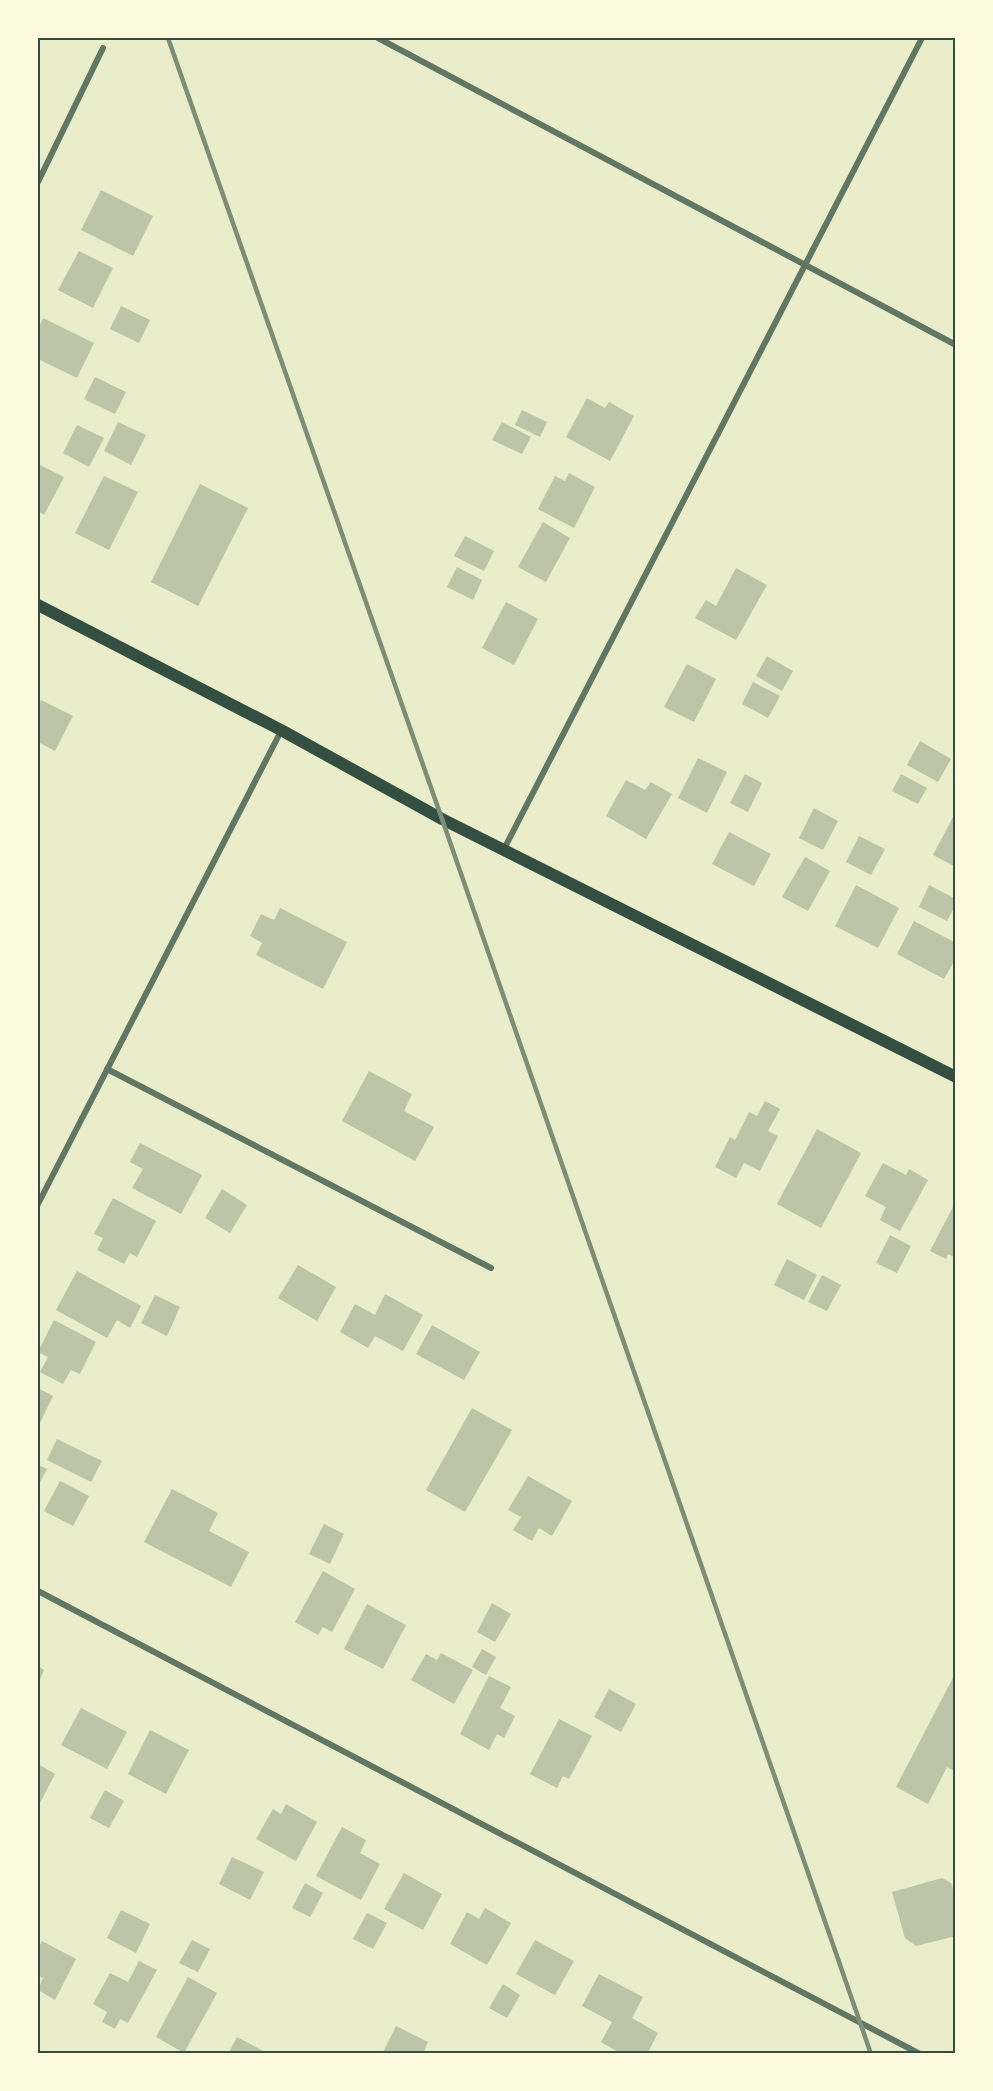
<svg xmlns="http://www.w3.org/2000/svg" width="993" height="2091" font-family="Roboto,sans-serif">
	<style>
		.building { fill: #bcc5a7 }
		.lines { fill: none; stroke-linecap: round; stroke-linejoin: round }
		.minor { stroke: #617663; stroke-width: 6 }
		.secondary { stroke: #344e41; stroke-width: 12 }
		.rail { stroke: #7c8e77; stroke-width: 4.5 }
		.neatline { fill: none; stroke: #344e41; stroke-width: 2 }
	</style>
	<rect width="100%" height="100%" fill="#e9edc9"/>
	<!-- building -->
	<g class="building">
		<polygon points="101,190 153,216 133,256 81,230"/>
		<polygon points="79,251 113,268 93,308 58,290"/>
		<polygon points="121,306 150,320 139,343 110,329"/>
		<polygon points="43,318 94,343 77,378 38,359 38,330"/>
		<polygon points="95,377 126,392 115,414 84,399"/>
		<polygon points="587,398 605,408 609,402 634,416 610,461 566,437"/>
		<polygon points="522,410 547,422 540,437 515,425"/>
		<polygon points="118,422 146,435 131,465 104,451"/>
		<polygon points="502,422 531,437 522,454 492,440"/>
		<polygon points="77,425 104,438 89,467 63,453"/>
		<polygon points="38,464 64,477 44,515 38,511"/>
		<polygon points="569,473 595,487 574,528 538,509 555,476 565,481"/>
		<polygon points="104,476 138,492 109,550 75,533"/>
		<polygon points="200,484 248,508 198,606 151,582"/>
		<polygon points="543,522 570,538 546,582 518,567"/>
		<polygon points="465,536 494,551 484,571 454,556"/>
		<polygon points="457,567 482,580 473,600 447,587"/>
		<polygon points="736,568 767,585 736,640 695,618 706,600 716,606"/>
		<polygon points="506,602 538,619 514,665 482,648"/>
		<polygon points="767,656 793,671 782,691 756,676"/>
		<polygon points="687,664 716,679 694,722 664,707"/>
		<polygon points="753,682 780,696 768,718 742,704"/>
		<polygon points="41,700 73,716 55,751 38,742 38,706"/>
		<polygon points="920,741 951,759 938,782 907,765"/>
		<polygon points="698,758 727,772 707,813 678,798"/>
		<polygon points="745,774 762,783 748,812 730,803"/>
		<polygon points="901,774 927,788 918,804 892,791"/>
		<polygon points="626,780 645,790 651,782 672,794 646,839 606,816"/>
		<polygon points="814,808 838,821 823,850 799,838"/>
		<polygon points="956,811 956,867 933,855"/>
		<polygon points="729,832 771,854 754,886 712,864"/>
		<polygon points="859,836 885,849 871,875 846,862"/>
		<polygon points="805,857 830,871 808,911 782,897"/>
		<polygon points="856,885 899,908 878,948 835,926"/>
		<polygon points="929,885 956,899 956,904 947,921 919,907"/>
		<polygon points="280,908 347,942 323,989 256,955 262,943 250,936 261,914 274,920"/>
		<polygon points="914,921 956,943 956,958 944,979 897,954"/>
		<polygon points="369,1071 412,1094 404,1111 434,1127 415,1161 342,1121"/>
		<polygon points="765,1101 780,1109 768,1131 778,1136 760,1171 744,1163 736,1178 715,1167 730,1137 735,1140 749,1112 757,1116"/>
		<polygon points="817,1129 861,1153 821,1228 777,1204"/>
		<polygon points="140,1143 202,1175 181,1214 132,1188 143,1169 130,1162"/>
		<polygon points="883,1163 906,1175 909,1169 928,1180 900,1231 880,1220 886,1207 865,1196"/>
		<polygon points="222,1189 247,1205 230,1233 205,1218"/>
		<polygon points="113,1198 156,1221 137,1257 130,1253 124,1264 97,1250 103,1238 94,1234"/>
		<polygon points="956,1201 956,1258 948,1254 946,1259 930,1251"/>
		<polygon points="890,1235 911,1246 897,1273 876,1263"/>
		<polygon points="787,1259 817,1275 804,1300 774,1285"/>
		<polygon points="298,1265 336,1287 317,1321 278,1298"/>
		<polygon points="77,1271 141,1306 130,1328 117,1320 107,1338 56,1310"/>
		<polygon points="822,1275 841,1285 827,1311 808,1302"/>
		<polygon points="385,1294 423,1315 403,1351 375,1336 368,1348 340,1332 355,1304 375,1315"/>
		<polygon points="155,1295 180,1307 167,1336 141,1323"/>
		<polygon points="54,1320 96,1342 80,1374 71,1370 63,1384 40,1372 48,1357 38,1352"/>
		<polygon points="432,1325 480,1352 464,1380 416,1354"/>
		<polygon points="38,1388 53,1396 38,1427"/>
		<polygon points="472,1408 512,1430 465,1512 426,1490"/>
		<polygon points="57,1439 102,1461 91,1482 47,1460"/>
		<polygon points="38,1465 47,1469 38,1486"/>
		<polygon points="528,1476 572,1501 552,1536 539,1528 532,1541 513,1530 521,1517 508,1510"/>
		<polygon points="60,1481 89,1496 73,1526 44,1511"/>
		<polygon points="172,1489 218,1513 209,1531 249,1552 231,1587 144,1542"/>
		<polygon points="324,1524 344,1534 330,1564 309,1554"/>
		<polygon points="323,1571 355,1589 332,1632 323,1627 318,1635 295,1622"/>
		<polygon points="492,1603 511,1614 495,1642 477,1632"/>
		<polygon points="367,1604 406,1625 383,1669 344,1649"/>
		<polygon points="482,1649 496,1657 486,1675 472,1667"/>
		<polygon points="441,1653 473,1670 454,1704 411,1680 426,1654 437,1660"/>
		<polygon points="38,1666 44,1670 38,1684"/>
		<polygon points="956,1672 956,1772 947,1767 928,1804 896,1787"/>
		<polygon points="489,1676 511,1687 500,1708 515,1716 504,1738 497,1734 489,1750 460,1734"/>
		<polygon points="609,1689 636,1704 621,1732 594,1717"/>
		<polygon points="81,1708 127,1732 107,1769 61,1745"/>
		<polygon points="559,1719 592,1736 569,1779 563,1776 557,1788 530,1774"/>
		<polygon points="150,1730 189,1750 166,1794 128,1774"/>
		<polygon points="38,1764 55,1774 38,1807"/>
		<polygon points="105,1790 124,1801 109,1828 90,1818"/>
		<polygon points="286,1804 317,1822 296,1861 256,1839 273,1809 281,1814"/>
		<polygon points="342,1827 366,1840 360,1853 380,1864 361,1900 316,1876"/>
		<polygon points="232,1857 264,1872 250,1900 219,1884"/>
		<polygon points="404,1873 442,1894 423,1930 384,1909"/>
		<polygon points="942,1878 951,1883 956,1899 956,1936 916,1946 905,1938 892,1892"/>
		<polygon points="305,1883 323,1893 310,1917 292,1908"/>
		<polygon points="485,1908 511,1923 487,1965 450,1944 467,1912 479,1919"/>
		<polygon points="121,1910 150,1924 136,1953 107,1938"/>
		<polygon points="367,1913 387,1923 373,1949 353,1939"/>
		<polygon points="192,1940 210,1949 198,1972 179,1963"/>
		<polygon points="535,1940 574,1961 555,1995 516,1974"/>
		<polygon points="42,1941 76,1959 55,2000 38,1990 43,1978 38,1976 38,1949"/>
		<polygon points="139,1961 157,1970 128,2023 120,2019 115,2029 102,2022 107,2012 93,2004 110,1973 128,1982"/>
		<polygon points="599,1974 643,1997 632,2018 658,2033 647,2054 622,2054 601,2042 612,2022 582,2006"/>
		<polygon points="188,1977 217,1993 184,2053 156,2037"/>
		<polygon points="503,1984 520,1995 507,2018 489,2008"/>
		<polygon points="396,2026 428,2042 423,2054 382,2054"/>
		<polygon points="237,2037 269,2054 228,2054"/>
	</g>
	<g class="lines">
		<!-- minor -->
		<g class="minor">
			<polyline points="378,38 956,345"/>
			<polyline points="38,182 103,48"/>
			<polyline points="504,849 922,38"/>
			<polyline points="107,1069 491,1268"/>
			<polyline points="38,1204 281,731"/>
			<polyline points="38,1591 920,2054"/>
		</g>
		<!-- secondary -->
		<polyline class="secondary" points="38,605 281,730 442,819 956,1077"/>
		<!-- rail -->
		<polyline class="rail" points="168,38 442,819 871,2054"/>
	</g>
	<!-- border -->
	<rect width="993" height="2091" fill="none" stroke="#fefae0" stroke-width="78"/>
	<rect x="39" y="39" width="915" height="2013" class="neatline"/>
</svg>
